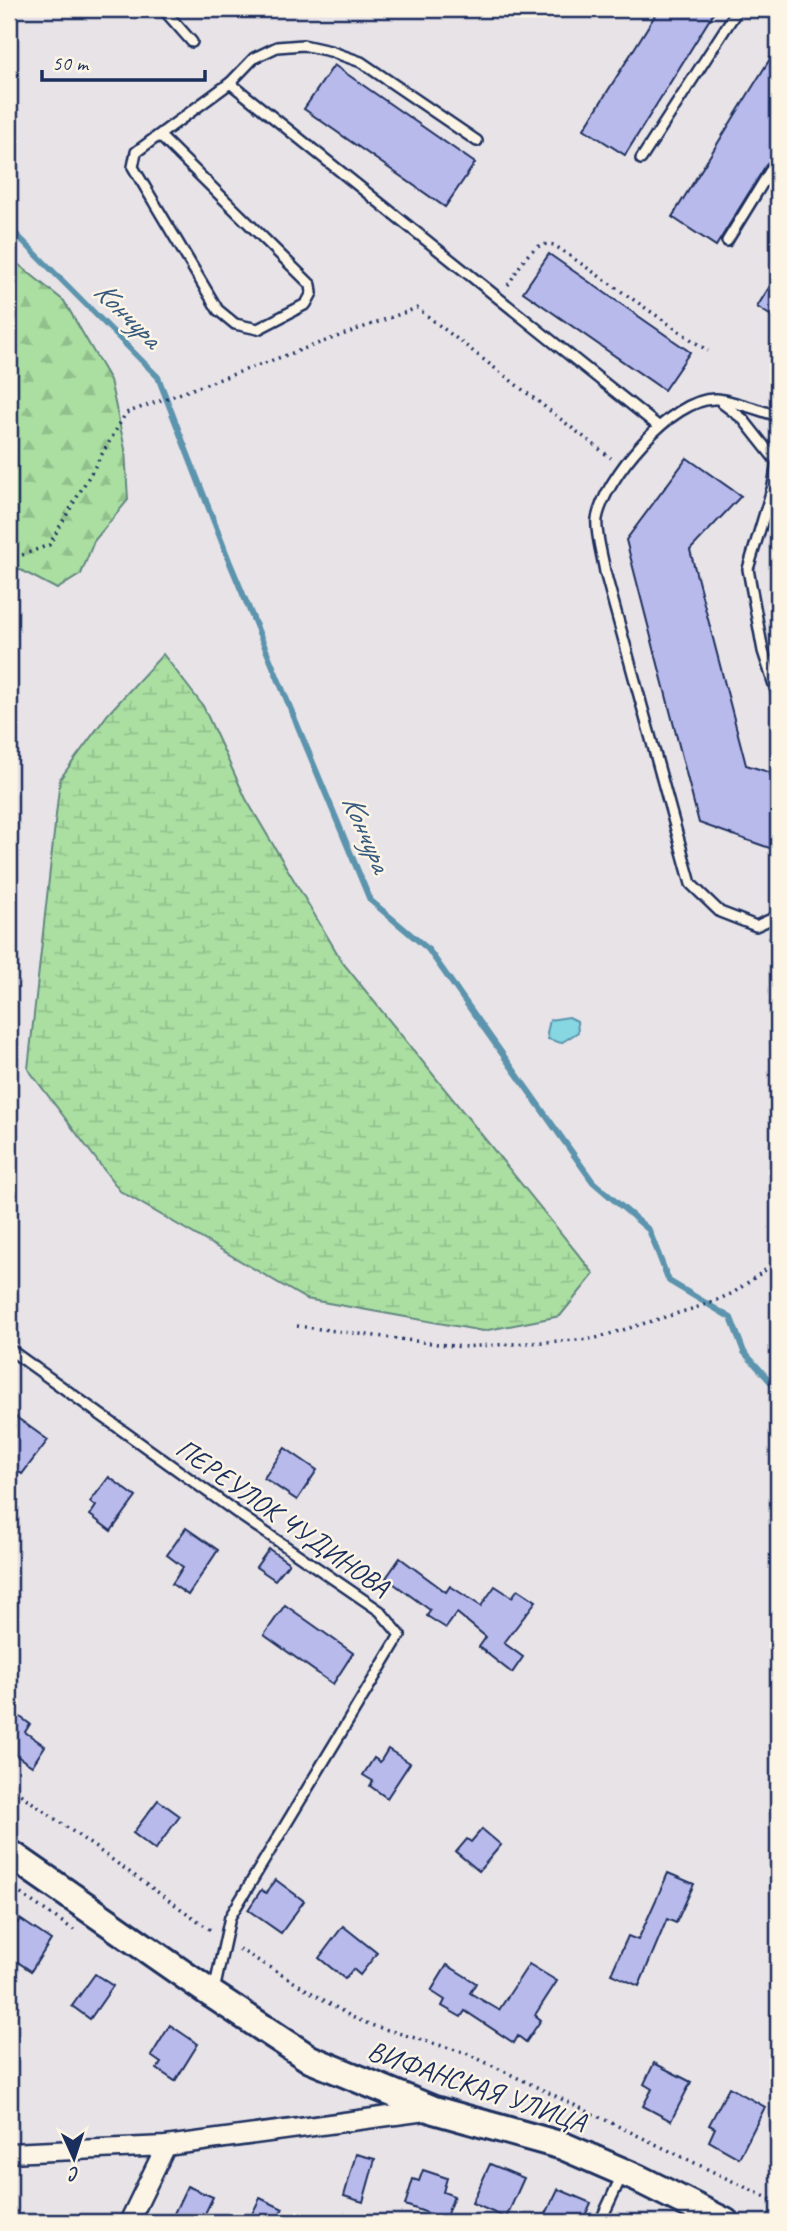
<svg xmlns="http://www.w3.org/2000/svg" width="787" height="2231" font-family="Caveat,sans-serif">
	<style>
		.forest { fill: url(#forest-firs); stroke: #628780; stroke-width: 2 }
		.wetland { fill: url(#wetland-marsh); stroke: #628780; stroke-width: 2 }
		.water { fill: #87d7e3; stroke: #5c94ae; stroke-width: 2 }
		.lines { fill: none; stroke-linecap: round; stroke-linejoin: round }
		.stream { stroke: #5c94ae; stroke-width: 6 }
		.building { fill: #b9baec; stroke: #1b2f5e; stroke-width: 2 }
		.service-casing { stroke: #1b2f5e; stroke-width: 14 }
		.minor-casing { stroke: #1b2f5e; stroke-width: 23 }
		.secondary-casing { stroke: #1b2f5e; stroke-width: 32 }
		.path { stroke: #1b2f5e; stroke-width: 3.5; stroke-dasharray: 2 5; stroke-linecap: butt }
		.service { stroke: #fcf5e5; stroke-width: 9 }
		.minor { stroke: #fcf5e5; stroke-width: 18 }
		.secondary { stroke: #fcf5e5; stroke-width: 26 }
		.labels { text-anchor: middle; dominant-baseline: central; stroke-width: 5; stroke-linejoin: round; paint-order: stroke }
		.street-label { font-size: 28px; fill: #1b2f5e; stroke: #fcf5e5 }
		.water-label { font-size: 30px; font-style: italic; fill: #36597f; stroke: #fcf5e5 }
	</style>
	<defs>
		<pattern id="forest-firs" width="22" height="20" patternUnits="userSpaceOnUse" patternTransform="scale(1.75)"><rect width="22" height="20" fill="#aadfa1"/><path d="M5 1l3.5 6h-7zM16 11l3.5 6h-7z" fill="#92c08d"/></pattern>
		<pattern id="wetland-marsh" width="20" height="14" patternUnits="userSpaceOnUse" patternTransform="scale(1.75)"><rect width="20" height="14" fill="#aadfa1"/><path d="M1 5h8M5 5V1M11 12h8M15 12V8" fill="none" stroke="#92c08d"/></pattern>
	</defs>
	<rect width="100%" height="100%" fill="#e8e3e7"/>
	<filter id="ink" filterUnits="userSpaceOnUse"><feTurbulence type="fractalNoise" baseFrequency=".0143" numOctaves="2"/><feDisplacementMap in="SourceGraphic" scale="14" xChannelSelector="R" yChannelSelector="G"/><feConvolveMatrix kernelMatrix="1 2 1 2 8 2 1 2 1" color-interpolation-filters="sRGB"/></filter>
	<g filter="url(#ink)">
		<!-- forest -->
		<polygon class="forest" points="9,257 64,301 110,380 125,449 128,500 94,541 81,574 57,589 9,564"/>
		<!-- wetland -->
		<polygon class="wetland" points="163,654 203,706 246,799 343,963 594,1274 560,1316 483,1331 306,1299 120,1191 28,1069 60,779 108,714"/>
		<!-- water -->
		<polygon class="water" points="569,1017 577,1021 578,1032 561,1043 548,1039 547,1033 550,1020"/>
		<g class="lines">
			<!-- stream -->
			<polyline class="stream" points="9,227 158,377 230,563 370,900 428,949 593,1182 649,1230 669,1281 731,1318 744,1352 778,1390"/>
		</g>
		<!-- building -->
		<g class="building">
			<polygon points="659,9 716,9 625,155 584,129"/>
			<polygon points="778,46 778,146 716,246 672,217"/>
			<polygon points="334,65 475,163 445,207 304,109"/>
			<polygon points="549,254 690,352 664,390 523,292"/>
			<polygon points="778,273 778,320 757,307"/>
			<polygon points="687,458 741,496 690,550 746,765 778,775 778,851 699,823 626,540"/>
			<polygon points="9,1412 48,1440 22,1474 9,1464"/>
			<polygon points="285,1448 317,1470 297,1500 264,1478"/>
			<polygon points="109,1477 136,1497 111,1531 90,1515 96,1506 90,1502"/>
			<polygon points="186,1528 218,1550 188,1595 172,1584 183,1567 167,1555"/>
			<polygon points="269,1549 289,1563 275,1580 256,1567"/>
			<polygon points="400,1558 446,1592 450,1586 481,1606 495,1586 512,1597 518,1589 536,1601 504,1643 523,1657 512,1673 479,1647 486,1637 457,1613 446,1628 427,1616 430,1610 386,1578"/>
			<polygon points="285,1605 353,1653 333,1684 264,1635"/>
			<polygon points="9,1709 30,1724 25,1732 45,1746 32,1766 11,1752 9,1756"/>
			<polygon points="388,1749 410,1763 387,1798 370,1786 373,1781 363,1775 374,1758 380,1762"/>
			<polygon points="158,1800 180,1816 155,1850 133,1833"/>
			<polygon points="482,1829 501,1845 479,1871 456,1852 467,1839 471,1842"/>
			<polygon points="668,1873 694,1884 676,1923 667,1919 639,1986 611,1974 628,1936 638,1940"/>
			<polygon points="276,1880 304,1901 281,1933 248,1910 261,1890 266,1893"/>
			<polygon points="20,1919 51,1940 31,1971 9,1956 9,1936"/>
			<polygon points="343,1926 377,1953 360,1975 353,1969 345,1979 319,1958"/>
			<polygon points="529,1964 557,1981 535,2015 541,2020 526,2042 518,2036 514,2043 465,2011 461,2017 442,2006 445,2000 431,1991 447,1965 476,1983 470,1993 499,2010"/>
			<polygon points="95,1974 113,1986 90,2019 72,2006"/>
			<polygon points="170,2025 198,2044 175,2081 157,2069 161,2063 151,2056"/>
			<polygon points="654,2063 691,2082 671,2121 643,2106 652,2089 644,2084"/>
			<polygon points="729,2087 765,2107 739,2158 709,2141 715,2128 709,2125"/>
			<polygon points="356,2154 375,2159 363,2202 344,2196"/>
			<polygon points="490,2164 524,2178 506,2218 472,2203"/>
			<polygon points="423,2170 447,2178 443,2192 454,2196 445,2219 405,2205 413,2179 419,2181"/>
			<polygon points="187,2186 213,2197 201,2222 170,2222"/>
			<polygon points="558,2189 591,2203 582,2222 542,2222"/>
			<polygon points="260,2198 283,2209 276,2222 248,2222"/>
		</g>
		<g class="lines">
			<!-- service casing -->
			<g class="service-casing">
				<g id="service">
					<polyline points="163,9 192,42"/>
					<polyline points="777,9 778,10"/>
					<polyline points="230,83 254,58 277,47 303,45 330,51 361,62 477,141"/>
					<polyline points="159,135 311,285 312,293 306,304 258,329 235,324 218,310 133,167 136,152 230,83 658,426"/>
					<polyline points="641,159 738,9"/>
					<polyline points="727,241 778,158"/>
					<polyline points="722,403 743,419 777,462 773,486 748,569 763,651 778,697"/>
					<path d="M778 416C761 411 732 400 716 399 672 397 604 479 597 519 595 532 603 558 605 572L691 884 720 912 756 926 778 916"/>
					<polyline points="9,1349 240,1515 380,1611 400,1635 230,1917 214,1991"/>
					<polyline points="600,2222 623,2173"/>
				</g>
			</g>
			<!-- minor casing -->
			<g class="minor-casing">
				<g id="minor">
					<polyline points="9,2153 166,2146 433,2110"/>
					<polyline points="129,2222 166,2146"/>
				</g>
			</g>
			<!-- secondary casing -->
			<g class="secondary-casing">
				<polyline id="secondary" points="9,1853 213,1995 310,2059 434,2110 563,2146 639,2179 725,2222"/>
			</g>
			<!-- path -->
			<g class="path">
				<path d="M508 285C519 269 531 239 554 245L708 351"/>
				<polyline points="9,560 49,545 126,413 417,308 611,458"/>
				<polyline points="769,936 778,943"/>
				<polyline points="297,1326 462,1347 593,1339 708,1304 733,1293 778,1261"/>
				<polyline points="9,1786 212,1931"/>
				<polyline points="9,1886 74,1930"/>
				<polyline points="239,1949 352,2017 371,2025 466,2053 778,2203"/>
			</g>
			<!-- service -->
			<use href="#service" class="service"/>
			<!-- minor -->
			<use href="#minor" class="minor"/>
			<!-- secondary -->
			<use href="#secondary" class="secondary"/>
		</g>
	</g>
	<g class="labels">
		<!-- street labels -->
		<g class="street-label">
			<text transform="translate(283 1517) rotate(35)">ПЕРЕУЛОК ЧУДИНОВА</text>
			<text transform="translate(477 2086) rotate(19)">ВИФАНСКАЯ УЛИЦА</text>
		</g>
		<!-- water labels -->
		<g class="water-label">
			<text transform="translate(128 314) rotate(45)">Кончура</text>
			<text transform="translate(367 833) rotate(67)">Кончура</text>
		</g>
	</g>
	<!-- margin -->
	<rect width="787" height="2231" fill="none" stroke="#fcf5e5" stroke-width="35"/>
	<rect x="18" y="18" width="752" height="2196" fill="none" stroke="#1b2f5e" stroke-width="2.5" filter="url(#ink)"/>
	<!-- north arrow -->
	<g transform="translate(74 2158) rotate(177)" stroke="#fcf5e5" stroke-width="5" paint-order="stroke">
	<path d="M0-5L12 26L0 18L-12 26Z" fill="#1b2f5e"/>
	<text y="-10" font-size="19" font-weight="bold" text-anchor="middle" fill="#1b2f5e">С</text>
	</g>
	<!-- scale -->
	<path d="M42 70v10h163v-10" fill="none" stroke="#1b2f5e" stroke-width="3.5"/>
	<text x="52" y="70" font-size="21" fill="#1b2f5e" stroke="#fcf5e5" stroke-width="5" paint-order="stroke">50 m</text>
</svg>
